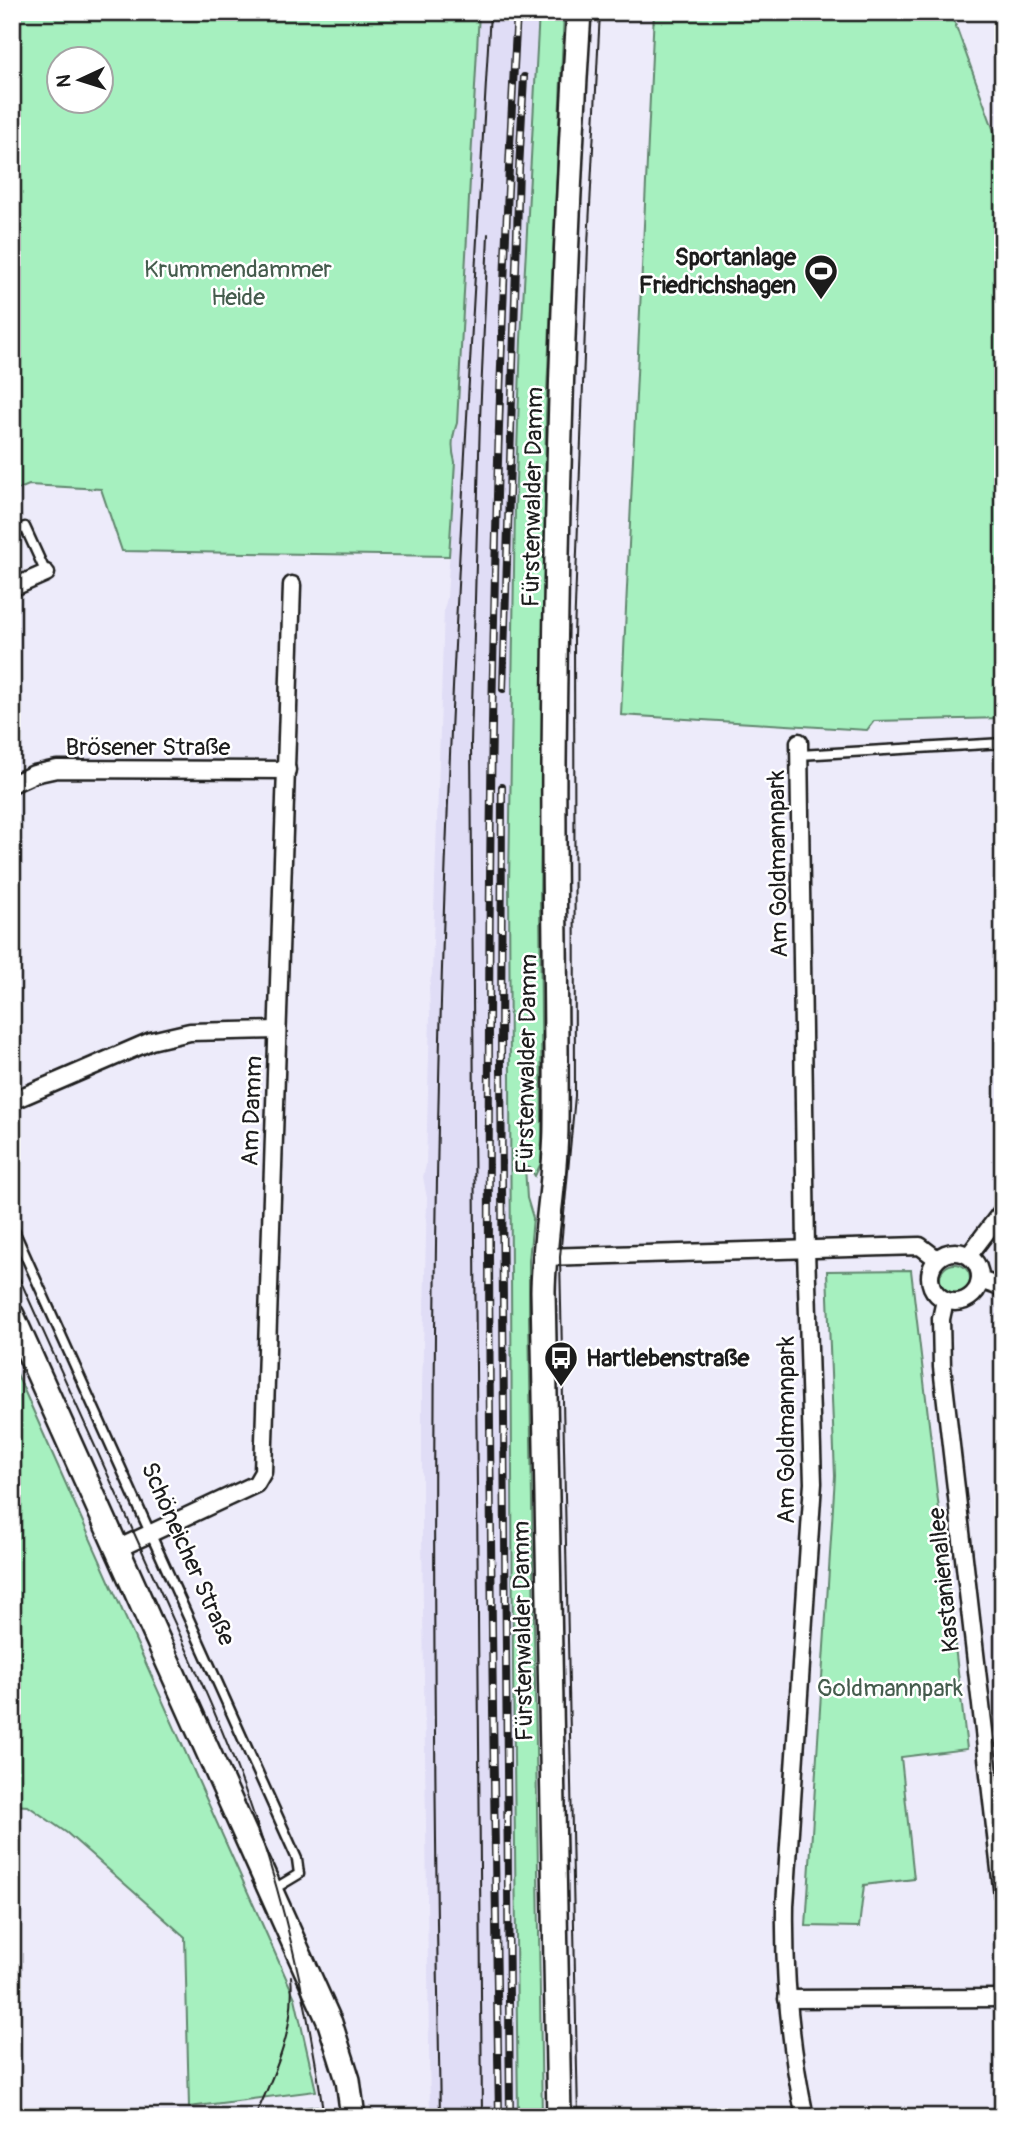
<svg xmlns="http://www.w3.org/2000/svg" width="1015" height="2129" font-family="Pangolin,sans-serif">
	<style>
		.built { fill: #e0ddf6 }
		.green { fill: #a6f0bf; stroke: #61866e; stroke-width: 2; fill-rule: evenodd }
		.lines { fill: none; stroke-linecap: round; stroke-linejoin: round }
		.lane-casing { stroke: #1c1c1c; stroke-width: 13 }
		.street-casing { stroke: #1c1c1c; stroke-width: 21 }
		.secondary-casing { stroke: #1c1c1c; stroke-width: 28 }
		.lane { stroke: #fff; stroke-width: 8 }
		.street { stroke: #fff; stroke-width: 16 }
		.secondary { stroke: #fff; stroke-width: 23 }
		.tram { stroke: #1c1c1c; stroke-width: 2 }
		.rail-casing { stroke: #1c1c1c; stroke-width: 8 }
		.rail { stroke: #fff; stroke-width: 5; stroke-dasharray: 16; stroke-linecap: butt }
		.labels { text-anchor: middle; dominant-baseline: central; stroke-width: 5; stroke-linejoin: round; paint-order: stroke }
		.poi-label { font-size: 24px; font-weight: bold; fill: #1c1c1c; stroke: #fff; text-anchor: end }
		.park-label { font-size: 24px; fill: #455c4d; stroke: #fff }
		.street-label { font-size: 24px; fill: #1c1c1c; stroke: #fff }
	</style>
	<rect width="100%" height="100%" fill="#edebfa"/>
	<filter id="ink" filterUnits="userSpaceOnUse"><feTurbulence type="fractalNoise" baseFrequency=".0143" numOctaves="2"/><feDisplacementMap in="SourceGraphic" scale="14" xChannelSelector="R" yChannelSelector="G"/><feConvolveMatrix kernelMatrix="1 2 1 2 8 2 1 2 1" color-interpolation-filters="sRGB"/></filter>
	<g filter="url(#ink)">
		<!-- built -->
		<polygon class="built" points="479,12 539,12 521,340 515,508 509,882 513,1666 518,2117 430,2117 422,1535 422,1387 427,1198 423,1177 426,1165 430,1016 429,987 432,973 444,609 447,598 455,462 452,451 453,434 457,423"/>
		<!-- green -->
		<g class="green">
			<path d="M12 12H479L457 423C452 437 451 448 455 462L449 556 122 551 101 489 29 485 12 492ZM60 60H102V102H60Z"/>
			<polygon points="539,12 564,12 546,414 540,902 542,1136 541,1163 535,1176 530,1168 525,1167 527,1198 533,1218 529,1261 529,1316 542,2117 518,2117 513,1666 509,882 515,508 521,340"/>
			<polygon points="654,12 845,12 953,18 1003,156 1003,718 874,721 867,730 621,715"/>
			<circle cx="955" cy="1279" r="15"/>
			<polygon points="911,1270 967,1749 901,1757 914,1879 864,1885 859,1927 806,1926 835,1476 827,1271"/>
			<polygon points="12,1363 295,1998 316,2091 189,2107 185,1937 67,1833 28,1806 12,1805"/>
			<polygon points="317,2106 319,2117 236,2117"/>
		</g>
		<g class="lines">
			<!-- lane casing -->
			<g class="lane-casing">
				<g id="lane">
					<polyline points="12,533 25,527 46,573"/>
					<polyline points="800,755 1003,743"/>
					<polyline points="12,1226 297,1859 299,1874 274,1889"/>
				</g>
			</g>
			<!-- street casing -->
			<g class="street-casing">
				<g id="street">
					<polyline points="12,588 46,573"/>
					<path d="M799 742 806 1249 813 1483 785 1906C784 1977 790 2047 805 2117"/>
					<polyline points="12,784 34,774 57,769 287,770"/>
					<polyline points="12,1101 151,1041 190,1032 277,1030"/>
					<circle cx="955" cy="1277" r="25"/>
					<polyline points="969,1255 1003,1210"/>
					<polyline points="544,1257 920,1246 937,1259"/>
					<polyline points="980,1280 1003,1288"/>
					<polyline points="945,1300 941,1319 942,1367 1003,1896"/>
					<polyline points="117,1549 256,1484 263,1472 292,585"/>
					<polyline points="787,1999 1003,1998"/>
				</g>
			</g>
			<!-- secondary casing -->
			<g class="secondary-casing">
				<g id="secondary">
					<polyline points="12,1315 330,2023 348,2080 353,2117"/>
					<path d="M559 2117 543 1291C544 1235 556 1180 556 1124 557 1004 553 884 554 764 556 513 563 262 579 12"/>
				</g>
			</g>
			<!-- lane -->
			<use href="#lane" class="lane"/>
			<!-- street -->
			<use href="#street" class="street"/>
			<!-- secondary -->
			<use href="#secondary" class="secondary"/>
			<!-- tram -->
			<g class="tram">
				<path d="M12 1262C59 1367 106 1471 153 1575 187 1651 223 1726 250 1804 286 1905 309 2010 324 2117"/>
				<path d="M255 2117C276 2071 296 2027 291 1976"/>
				<path d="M440 2117C434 1771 431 1426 439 1080 447 724 470 368 490 12"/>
				<polyline points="482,2117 471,743 480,419 488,234"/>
				<polyline points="578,2117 560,1257 575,1096 574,635 588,245 600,12"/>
			</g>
			<!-- rail casing -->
			<g class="rail-casing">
				<g id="rail">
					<polyline points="503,689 519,169 524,77"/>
					<polyline points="502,787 501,1070 510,2117"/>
					<path d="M499 2117C488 1415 477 713 517 12"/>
				</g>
			</g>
			<!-- rail -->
			<use href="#rail" class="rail"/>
		</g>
	</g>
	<!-- icons -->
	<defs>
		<g id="stadium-pin" transform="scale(1.75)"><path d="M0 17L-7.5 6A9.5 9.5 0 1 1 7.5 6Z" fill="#1c1c1c" stroke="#fff"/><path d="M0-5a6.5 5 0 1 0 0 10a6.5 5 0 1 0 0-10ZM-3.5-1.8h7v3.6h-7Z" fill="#fff"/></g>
		<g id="bus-pin" transform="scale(1.75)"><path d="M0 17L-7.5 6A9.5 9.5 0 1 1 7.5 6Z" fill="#1c1c1c" stroke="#fff"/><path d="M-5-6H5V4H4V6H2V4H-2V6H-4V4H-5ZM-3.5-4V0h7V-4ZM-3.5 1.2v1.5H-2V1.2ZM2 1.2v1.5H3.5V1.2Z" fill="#fff"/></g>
	</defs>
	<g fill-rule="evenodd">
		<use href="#stadium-pin" x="821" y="271"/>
		<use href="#bus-pin" x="561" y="1358"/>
	</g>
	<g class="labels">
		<!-- poi labels -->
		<g class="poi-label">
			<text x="796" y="257">Sportanlage<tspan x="796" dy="28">Friedrichshagen</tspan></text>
			<text x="586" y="1358" text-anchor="start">Hartlebenstraße</text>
		</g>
		<!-- park labels -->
		<g class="park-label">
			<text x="238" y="269">Krummendammer<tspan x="238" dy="28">Heide</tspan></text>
			<text x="890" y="1688">Goldmannpark</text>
		</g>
		<!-- street labels -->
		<g class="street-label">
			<text transform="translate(533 497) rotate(-89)">Fürstenwalder Damm</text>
			<text x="148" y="747">Brösener Straße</text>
			<text transform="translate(778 864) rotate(-91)">Am Goldmannpark</text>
			<text transform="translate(527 1064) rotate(-89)">Fürstenwalder Damm</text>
			<text transform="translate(252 1111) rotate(-88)">Am Damm</text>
			<text transform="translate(786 1430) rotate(-90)">Am Goldmannpark</text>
			<text transform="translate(188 1554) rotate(66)">Schöneicher Straße</text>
			<text transform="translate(944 1580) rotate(-96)">Kastanienallee</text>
			<text transform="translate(523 1631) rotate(-91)">Fürstenwalder Damm</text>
		</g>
	</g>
	<!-- margin -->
	<rect width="1015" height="2129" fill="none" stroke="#fff" stroke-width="42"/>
	<rect x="21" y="21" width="973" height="2087" fill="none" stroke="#1c1c1c" stroke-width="2.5" filter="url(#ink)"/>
	<!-- north arrow -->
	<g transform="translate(80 80) rotate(266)"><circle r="33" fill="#ffffff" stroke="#a4a4a4" stroke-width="2"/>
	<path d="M0-5L12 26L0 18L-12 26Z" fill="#1c1c1c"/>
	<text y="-10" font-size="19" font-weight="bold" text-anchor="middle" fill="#1c1c1c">N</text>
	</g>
</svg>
